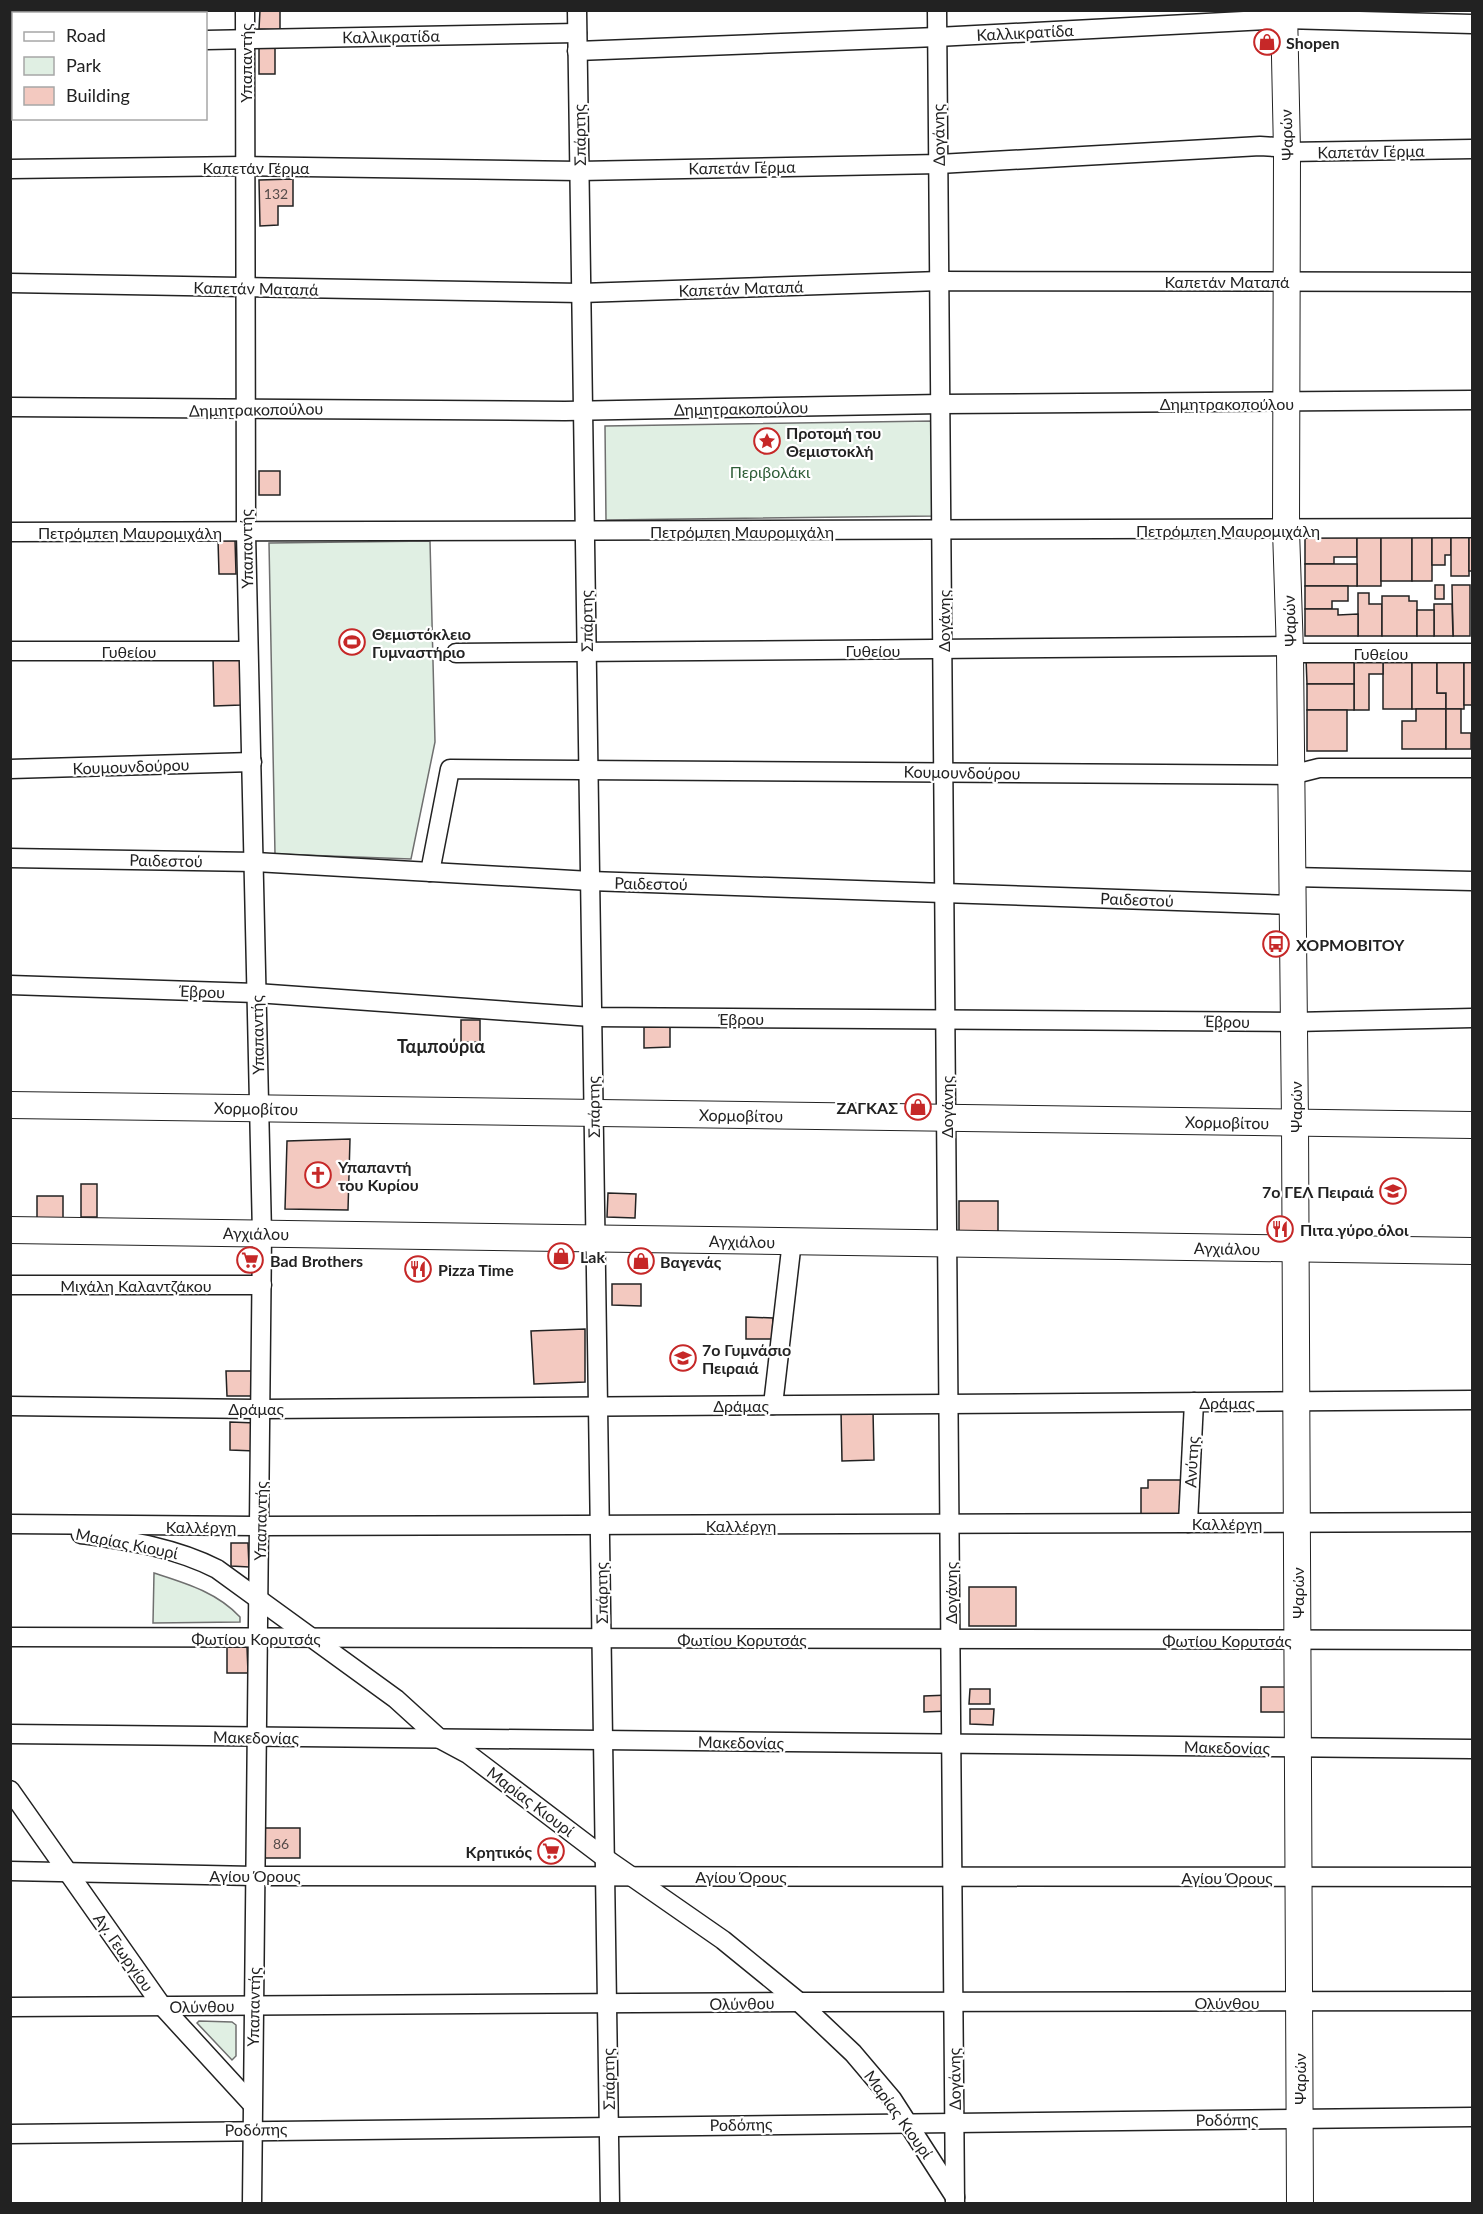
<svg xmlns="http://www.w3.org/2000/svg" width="1483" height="2214" font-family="Lato,sans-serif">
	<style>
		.green { fill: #e0efe3; stroke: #6f6f6f; stroke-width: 1.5 }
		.building { fill: #f3c9c0; stroke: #222; stroke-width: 1.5 }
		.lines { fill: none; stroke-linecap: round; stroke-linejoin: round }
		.street-casing { stroke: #222; stroke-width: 21 }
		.secondary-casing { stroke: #222; stroke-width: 28 }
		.street { stroke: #fff; stroke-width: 18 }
		.secondary { stroke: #fff; stroke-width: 26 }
		.labels { text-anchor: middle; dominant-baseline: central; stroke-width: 4.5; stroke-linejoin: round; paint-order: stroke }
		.number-label { font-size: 14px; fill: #564c4a }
		.street-label { font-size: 16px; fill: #222; stroke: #fff }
		.poi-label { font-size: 16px; font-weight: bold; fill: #222; stroke: #fff; text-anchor: start }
		.park-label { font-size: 16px; fill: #2f5e38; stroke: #fff }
		.neighbourhood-label { font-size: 18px; font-weight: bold; fill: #222; stroke: #fff }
	</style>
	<rect width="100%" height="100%" fill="#fff"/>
	<!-- green -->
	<g class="green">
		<polygon points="933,421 934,516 606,520 605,426"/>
		<polygon points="430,541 435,742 411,859 275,854 269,543"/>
		<path d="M154 1573C185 1583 217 1592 240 1617V1622L153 1623Z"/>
		<polygon points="199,2021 232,2022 236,2025 236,2056 232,2060 197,2023"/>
	</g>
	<!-- building -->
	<g class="building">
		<polygon points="260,10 280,10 280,30 259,29"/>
		<rect x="259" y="46" width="16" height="28"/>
		<polygon points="293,179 293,206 278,206 278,225 260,226 259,180"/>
		<rect x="259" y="471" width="21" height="24"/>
		<polygon points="1305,535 1357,535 1357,557 1334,557 1334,564 1305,564"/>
		<rect x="1357" y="535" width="24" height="51"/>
		<rect x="1381" y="535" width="31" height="46"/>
		<rect x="1412" y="535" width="20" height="46"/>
		<polygon points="1432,535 1451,535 1451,555 1445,555 1445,565 1432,565"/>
		<rect x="1451" y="535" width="18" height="41"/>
		<rect x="1469" y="535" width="3" height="36"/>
		<polygon points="218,540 235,540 236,574 219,574"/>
		<rect x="1305" y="564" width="52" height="22"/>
		<rect x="1435" y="585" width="9" height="14"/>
		<polygon points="1452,585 1470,585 1470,636 1453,636"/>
		<polygon points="1305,586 1348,586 1348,601 1332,601 1332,609 1305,609"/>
		<polygon points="1358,593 1369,593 1369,604 1382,604 1382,636 1358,636"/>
		<polygon points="1382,596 1409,596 1409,601 1417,601 1417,636 1382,636"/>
		<polygon points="1434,604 1452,604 1453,636 1434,636"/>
		<polygon points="1305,609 1338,609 1338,615 1358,614 1358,636 1305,636"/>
		<rect x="1417" y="610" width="17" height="26"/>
		<polygon points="240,656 241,705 214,706 213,657"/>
		<rect x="1383" y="657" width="29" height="52"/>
		<polygon points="1383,657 1383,674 1369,674 1369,710 1354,710 1354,658"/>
		<polygon points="1412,657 1437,657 1437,693 1446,693 1446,709 1412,709"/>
		<polygon points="1437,657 1464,657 1464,709 1446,709 1446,693 1437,693"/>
		<rect x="1464" y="657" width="8" height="48"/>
		<polygon points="1306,658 1354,658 1354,684 1307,684"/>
		<rect x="1307" y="684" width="47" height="26"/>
		<polygon points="1416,709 1446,709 1446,749 1402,749 1402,721 1416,721"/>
		<polygon points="1446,709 1461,709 1461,733 1471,733 1471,749 1446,749"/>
		<rect x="1307" y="710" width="40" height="41"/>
		<rect x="461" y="1020" width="19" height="22"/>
		<polygon points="644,1027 670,1027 670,1047 644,1048"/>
		<polygon points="350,1139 348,1210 285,1209 287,1141"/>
		<rect x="81" y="1184" width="16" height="33"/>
		<polygon points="608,1193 636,1194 635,1218 607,1217"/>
		<rect x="37" y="1196" width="26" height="29"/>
		<polygon points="959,1201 998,1201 998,1232 959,1231"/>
		<polygon points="612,1284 641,1284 641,1306 612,1305"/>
		<polygon points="746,1317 773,1318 772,1339 746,1339"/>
		<polygon points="585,1329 585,1382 534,1384 531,1331"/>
		<polygon points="226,1371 256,1371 256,1396 227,1396"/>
		<polygon points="873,1410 874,1460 842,1461 841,1411"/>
		<polygon points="230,1422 256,1423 255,1451 230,1450"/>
		<polygon points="1148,1480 1182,1480 1182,1517 1141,1517 1141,1488 1148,1488"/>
		<polygon points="231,1543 248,1543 249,1567 231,1566"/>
		<rect x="969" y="1587" width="47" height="39"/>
		<polygon points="227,1647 247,1647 248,1673 227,1673"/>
		<rect x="1261" y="1687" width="27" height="25"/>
		<polygon points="970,1689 990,1689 990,1704 969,1704"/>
		<polygon points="949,1695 949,1711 924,1712 924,1696"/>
		<polygon points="970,1709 994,1709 993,1725 970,1724"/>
		<rect x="261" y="1828" width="39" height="30"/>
	</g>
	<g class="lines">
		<!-- street casing -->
		<g class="street-casing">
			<g id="street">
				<polyline points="245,10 246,533 262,1234 252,2204"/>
				<polyline points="577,10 610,2204"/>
				<polyline points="937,10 955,2204"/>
				<polyline points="206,40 577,33"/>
				<polyline points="10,46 14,46"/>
				<polyline points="577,51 937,37 1284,19 1472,24"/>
				<polyline points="10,169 245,166 579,171 939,164 1260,146 1276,147 1287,152 1472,149"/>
				<polyline points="10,283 581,293 940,281 1472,282"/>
				<polyline points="10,407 565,411 941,404 1472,400"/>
				<polyline points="10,532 1472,528"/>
				<polyline points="10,651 248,651"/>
				<polyline points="456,653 1289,646"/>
				<polyline points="1290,653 1472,653"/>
				<polyline points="10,769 252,762"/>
				<polyline points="10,858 255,862 590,881 1293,905"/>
				<polyline points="430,872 450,769 1291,775 1319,768 1472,768"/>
				<polyline points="1292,877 1472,881"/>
				<polyline points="10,985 256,993 592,1017 1294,1022 1472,1018"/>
				<polyline points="10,1285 262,1285"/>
				<polyline points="773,1405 792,1241"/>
				<polyline points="10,1406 262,1409 1472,1400"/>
				<polyline points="1188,1523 1194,1402"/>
				<polyline points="10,1524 260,1526 1472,1522"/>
				<path d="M81 1534C129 1541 174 1547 217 1569L396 1699 440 1739 468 1754 605 1858 723 1940 799 2002 853 2053 892 2099 955 2197"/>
				<polyline points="10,1637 1472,1640"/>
				<polyline points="10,1734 1472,1749"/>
				<polyline points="10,1790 162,2006 251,2103"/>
				<polyline points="10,1871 254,1876 1472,1877"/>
				<polyline points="10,2007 799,2002 1472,2001"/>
				<polyline points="10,2134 1472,2117"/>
			</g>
		</g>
		<!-- secondary casing -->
		<g class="secondary-casing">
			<g id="secondary">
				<polyline points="1284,10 1287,152 1286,530 1290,653 1295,1123 1300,2204"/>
				<polyline points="10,1105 1472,1125"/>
				<polyline points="10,1230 1472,1251"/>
			</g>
		</g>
		<!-- street -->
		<use href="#street" class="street"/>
		<!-- secondary -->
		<use href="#secondary" class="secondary"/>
	</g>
	<!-- icons -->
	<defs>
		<g id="shop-ring" transform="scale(1.35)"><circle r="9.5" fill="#fff" stroke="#c62828" stroke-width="1.5"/><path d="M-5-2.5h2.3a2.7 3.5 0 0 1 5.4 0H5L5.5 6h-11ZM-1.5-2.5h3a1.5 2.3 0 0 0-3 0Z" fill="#c62828"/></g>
		<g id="sight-ring" transform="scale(1.35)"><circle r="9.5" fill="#fff" stroke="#c62828" stroke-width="1.5"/><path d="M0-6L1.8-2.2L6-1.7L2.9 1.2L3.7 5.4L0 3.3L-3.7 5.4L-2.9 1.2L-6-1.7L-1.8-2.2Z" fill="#c62828"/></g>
		<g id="stadium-ring" transform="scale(1.35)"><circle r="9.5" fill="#fff" stroke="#c62828" stroke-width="1.5"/><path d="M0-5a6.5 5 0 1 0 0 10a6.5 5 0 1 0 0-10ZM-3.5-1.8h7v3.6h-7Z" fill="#c62828"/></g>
		<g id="bus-ring" transform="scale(1.35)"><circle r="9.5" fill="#fff" stroke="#c62828" stroke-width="1.5"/><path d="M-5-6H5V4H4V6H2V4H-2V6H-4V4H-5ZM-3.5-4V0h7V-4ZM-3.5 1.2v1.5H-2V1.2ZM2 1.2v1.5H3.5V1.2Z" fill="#c62828"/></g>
		<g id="church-ring" transform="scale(1.35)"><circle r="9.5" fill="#fff" stroke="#c62828" stroke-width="1.5"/><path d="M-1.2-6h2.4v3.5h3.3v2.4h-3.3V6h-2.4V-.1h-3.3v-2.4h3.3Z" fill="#c62828"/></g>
		<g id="school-ring" transform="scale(1.35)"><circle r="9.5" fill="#fff" stroke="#c62828" stroke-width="1.5"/><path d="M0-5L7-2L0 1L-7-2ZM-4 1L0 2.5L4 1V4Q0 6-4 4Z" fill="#c62828"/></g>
		<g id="restaurant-ring" transform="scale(1.35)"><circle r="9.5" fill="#fff" stroke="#c62828" stroke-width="1.5"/><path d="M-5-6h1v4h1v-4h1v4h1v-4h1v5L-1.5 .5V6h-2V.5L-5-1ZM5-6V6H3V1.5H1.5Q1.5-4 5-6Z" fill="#c62828"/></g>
		<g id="supermarket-ring" transform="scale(1.35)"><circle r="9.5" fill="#fff" stroke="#c62828" stroke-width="1.5"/><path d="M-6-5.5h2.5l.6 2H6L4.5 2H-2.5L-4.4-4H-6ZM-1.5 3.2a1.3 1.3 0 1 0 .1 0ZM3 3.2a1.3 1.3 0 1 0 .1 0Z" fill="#c62828"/></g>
	</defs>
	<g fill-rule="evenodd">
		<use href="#shop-ring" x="1267" y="42"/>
		<use href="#sight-ring" x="767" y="441"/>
		<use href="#stadium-ring" x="352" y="642"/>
		<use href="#bus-ring" x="1276" y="944"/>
		<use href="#shop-ring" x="918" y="1107"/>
		<use href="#church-ring" x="318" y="1175"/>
		<use href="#school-ring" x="1393" y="1191"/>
		<use href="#restaurant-ring" x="1280" y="1229"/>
		<use href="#shop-ring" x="561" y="1256"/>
		<use href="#supermarket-ring" x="250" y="1260"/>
		<use href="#shop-ring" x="641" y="1261"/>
		<use href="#restaurant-ring" x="418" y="1269"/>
		<use href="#school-ring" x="683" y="1358"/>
		<use href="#supermarket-ring" x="551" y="1851"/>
	</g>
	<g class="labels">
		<!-- number labels -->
		<g class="number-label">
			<text x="276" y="193">132</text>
			<text x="281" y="1843">86</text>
		</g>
		<!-- street labels -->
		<g class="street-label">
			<text transform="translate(1025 32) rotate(-3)">Καλλικρατίδα</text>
			<text transform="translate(391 36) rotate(-1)">Καλλικρατίδα</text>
			<text transform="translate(245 63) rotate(-90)">Υπαπαντής</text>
			<text transform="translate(579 135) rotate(-91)">Σπάρτης</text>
			<text transform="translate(938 135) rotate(-91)">Δογάνης</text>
			<text transform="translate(1286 135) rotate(-92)">Ψαρών</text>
			<text transform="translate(1371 151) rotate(-1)">Καπετάν Γέρμα</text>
			<text x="256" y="167">Καπετάν Γέρμα</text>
			<text transform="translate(742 167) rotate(-1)">Καπετάν Γέρμα</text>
			<text x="1227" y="281">Καπετάν Ματαπά</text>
			<text transform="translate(256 288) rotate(1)">Καπετάν Ματαπά</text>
			<text transform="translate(741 288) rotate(-2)">Καπετάν Ματαπά</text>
			<text x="1227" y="403">Δημητρακοπούλου</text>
			<text transform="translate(741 408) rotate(-1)">Δημητρακοπούλου</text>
			<text transform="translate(256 409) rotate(-1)">Δημητρακοπούλου</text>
			<text x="1228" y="530">Πετρόμπεη Μαυρομιχάλη</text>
			<text x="742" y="531">Πετρόμπεη Μαυρομιχάλη</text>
			<text x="130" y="532">Πετρόμπεη Μαυρομιχάλη</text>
			<text transform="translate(246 549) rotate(-91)">Υπαπαντής</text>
			<text transform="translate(586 621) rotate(-91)">Σπάρτης</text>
			<text transform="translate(943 621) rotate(-90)">Δογάνης</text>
			<text transform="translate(1289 621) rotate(-92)">Ψαρών</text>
			<text x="873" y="650">Γυθείου</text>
			<text x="129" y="651">Γυθείου</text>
			<text x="1381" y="653">Γυθείου</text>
			<text transform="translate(131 766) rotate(-2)">Κουμουνδούρου</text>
			<text transform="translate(962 772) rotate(1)">Κουμουνδούρου</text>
			<text transform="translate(166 860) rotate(1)">Ραιδεστού</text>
			<text transform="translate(651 883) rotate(1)">Ραιδεστού</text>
			<text transform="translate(1137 899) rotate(2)">Ραιδεστού</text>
			<text transform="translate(202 991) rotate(2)">Έβρου</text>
			<text x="741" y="1018">Έβρου</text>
			<text transform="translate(1227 1021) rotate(1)">Έβρου</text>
			<text transform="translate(257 1035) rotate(-91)">Υπαπαντής</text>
			<text transform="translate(593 1107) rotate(-91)">Σπάρτης</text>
			<text transform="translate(946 1107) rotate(-90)">Δογάνης</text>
			<text transform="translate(1295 1107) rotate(-90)">Ψαρών</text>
			<text transform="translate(256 1108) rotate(1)">Χορμοβίτου</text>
			<text transform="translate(741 1115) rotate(1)">Χορμοβίτου</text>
			<text transform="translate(1227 1122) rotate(1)">Χορμοβίτου</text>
			<text transform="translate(256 1233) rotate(1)">Αγχιάλου</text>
			<text transform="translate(742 1241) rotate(1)">Αγχιάλου</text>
			<text transform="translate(1227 1248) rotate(1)">Αγχιάλου</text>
			<text x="136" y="1285">Μιχάλη Καλαντζάκου</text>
			<text x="1227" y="1402">Δράμας</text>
			<text x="741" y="1405">Δράμας</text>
			<text x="256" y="1408">Δράμας</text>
			<text transform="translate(1191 1462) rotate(-87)">Ανύτης</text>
			<text transform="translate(260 1521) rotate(-89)">Υπαπαντής</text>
			<text x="1227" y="1523">Καλλέργη</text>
			<text x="741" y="1525">Καλλέργη</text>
			<text x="201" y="1526">Καλλέργη</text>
			<text transform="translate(127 1543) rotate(11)">Μαρίας Κιουρί</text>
			<text transform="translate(601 1593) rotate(-91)">Σπάρτης</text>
			<text transform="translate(950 1593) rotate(-90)">Δογάνης</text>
			<text transform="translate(1297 1593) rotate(-90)">Ψαρών</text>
			<text x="256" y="1638">Φωτίου Κορυτσάς</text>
			<text x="742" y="1639">Φωτίου Κορυτσάς</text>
			<text x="1227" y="1640">Φωτίου Κορυτσάς</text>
			<text transform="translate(256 1737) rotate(1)">Μακεδονίας</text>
			<text transform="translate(741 1742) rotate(1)">Μακεδονίας</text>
			<text transform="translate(1227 1747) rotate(1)">Μακεδονίας</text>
			<text transform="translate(531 1801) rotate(37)">Μαρίας Κιουρί</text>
			<text x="255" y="1875">Αγίου Όρους</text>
			<text x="741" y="1876">Αγίου Όρους</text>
			<text x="1227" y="1877">Αγίου Όρους</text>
			<text transform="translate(124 1952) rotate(55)">Αγ. Γεωργίου</text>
			<text x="1227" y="2002">Ολύνθου</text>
			<text transform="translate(742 2003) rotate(-1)">Ολύνθου</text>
			<text transform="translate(202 2006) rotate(-1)">Ολύνθου</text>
			<text transform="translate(253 2007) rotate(-89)">Υπαπαντής</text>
			<text transform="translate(608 2079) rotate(-91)">Σπάρτης</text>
			<text transform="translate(954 2079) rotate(-91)">Δογάνης</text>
			<text transform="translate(1299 2079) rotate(-90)">Ψαρών</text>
			<text transform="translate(899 2114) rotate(54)">Μαρίας Κιουρί</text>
			<text transform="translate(1227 2119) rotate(-1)">Ροδόπης</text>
			<text transform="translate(741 2124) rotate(-1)">Ροδόπης</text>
			<text transform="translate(256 2129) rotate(-1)">Ροδόπης</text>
		</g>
		<!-- poi labels -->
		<g class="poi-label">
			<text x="1286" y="42">Shopen</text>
			<text x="786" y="432">Προτομή του<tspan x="786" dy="18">Θεμιστοκλή</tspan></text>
			<text x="372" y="633">Θεμιστόκλειο<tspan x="372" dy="18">Γυμναστήριο</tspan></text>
			<text x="1296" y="944">ΧΟΡΜΟΒΙΤΟΥ</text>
			<text x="898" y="1107" text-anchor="end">ΖΑΓΚΑΣ</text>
			<text x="338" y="1166">Υπαπαντή<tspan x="338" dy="18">του Κυρίου</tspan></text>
			<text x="1374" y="1191" text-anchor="end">7ο ΓΕΛ Πειραιά</text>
			<text x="1300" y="1229">Πιτα γύρο όλοι</text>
			<text x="580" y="1256">Lak</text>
			<text x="270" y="1260">Bad Brothers</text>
			<text x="660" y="1261">Βαγενάς</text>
			<text x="438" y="1269">Pizza Time</text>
			<text x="702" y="1349">7ο Γυμνάσιο<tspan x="702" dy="18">Πειραιά</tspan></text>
			<text x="532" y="1851" text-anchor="end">Κρητικός</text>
		</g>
		<!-- park labels -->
		<g class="park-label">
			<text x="770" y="471">Περιβολάκι</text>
		</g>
		<!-- neighbourhood labels -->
		<g class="neighbourhood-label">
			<text x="441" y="1046">Ταμπούρια</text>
		</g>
	</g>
	<!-- border -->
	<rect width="1483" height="2214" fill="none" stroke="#222222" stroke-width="24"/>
	<!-- legend -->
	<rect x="12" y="12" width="195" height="108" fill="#ffffff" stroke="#a7a7a7" stroke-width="1.5"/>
	<rect x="24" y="32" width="30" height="9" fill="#ffffff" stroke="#a7a7a7" stroke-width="1.5"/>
	<text x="66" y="42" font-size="18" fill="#222222">Road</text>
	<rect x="24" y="57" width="30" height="18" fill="#e0efe3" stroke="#a7a7a7" stroke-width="1.5"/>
	<text x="66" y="72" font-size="18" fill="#222222">Park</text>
	<rect x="24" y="87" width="30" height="18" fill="#f3c9c0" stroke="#a7a7a7" stroke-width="1.5"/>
	<text x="66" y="102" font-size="18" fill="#222222">Building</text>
</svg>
